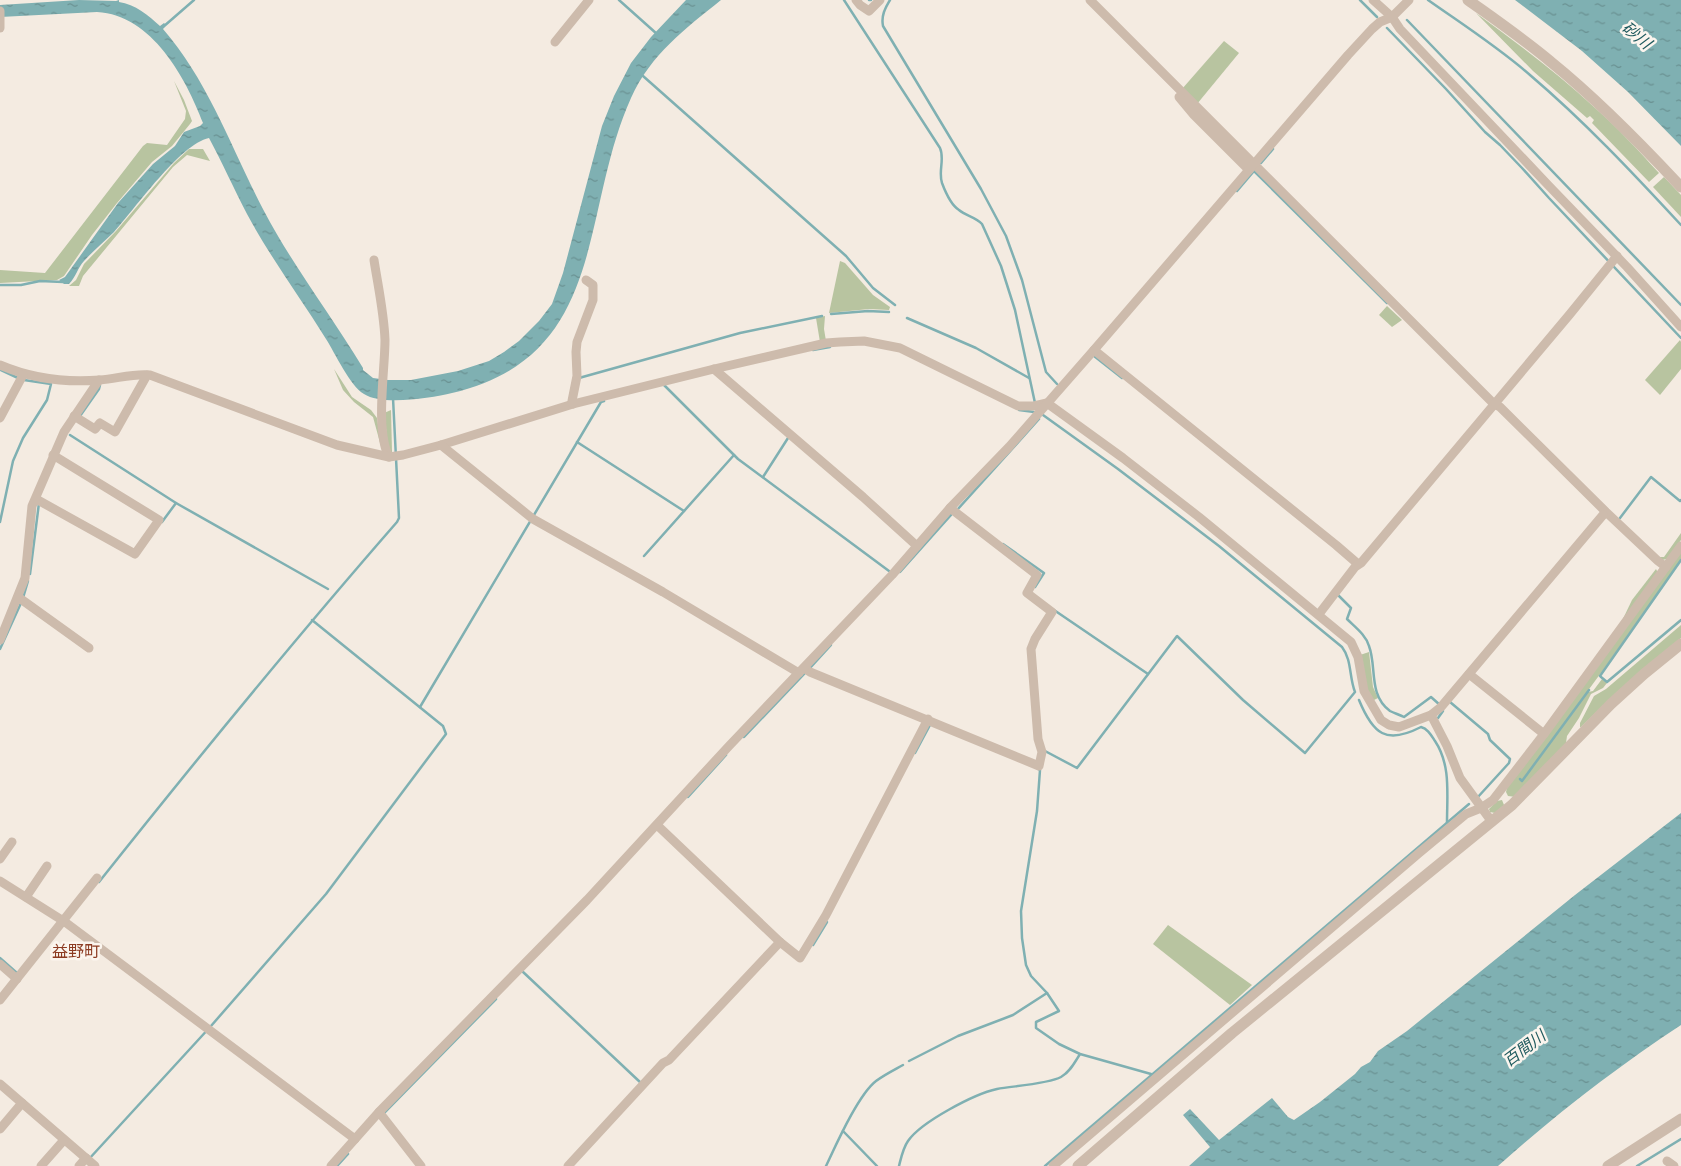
<svg xmlns="http://www.w3.org/2000/svg" width="1681" height="1166" font-family="'Titillium Web','Noto Sans JP',sans-serif">
	<style>
		.green { fill: #b8c4a0 }
		.water { fill: url(#water-ripples) }
		.lines { fill: none; stroke-linecap: round; stroke-linejoin: round }
		.stream { stroke: #7fb0b2; stroke-width: 2.5 }
		.minor { stroke: #cdbbac; stroke-width: 9 }
		.tertiary { stroke: #cdbbac; stroke-width: 11 }
		.labels { text-anchor: middle; dominant-baseline: central; stroke-width: 5; stroke-linejoin: round; paint-order: stroke }
		.water-label { font-size: 16px; font-style: italic; fill: #1f5a5e; stroke: #fbf5ee }
		.neighbourhood-label { font-size: 16px; fill: #8c3b22; stroke: #fbf5ee }
	</style>
	<defs>
		<pattern id="water-ripples" width="26" height="14" patternUnits="userSpaceOnUse" patternTransform="scale(1.25)"><rect width="26" height="14" fill="#7fb0b2"/><path d="M2 4q2-2 4 0t4 0M15 11q2-2 4 0t4 0" fill="none" stroke="#699091"/></pattern>
	</defs>
	<rect width="100%" height="100%" fill="#f4ebe1"/>
	<!-- green -->
	<g class="green">
		<path d="M1476 13C1517 43 1557 73 1594 107 1617 127 1638 150 1659 173L1649 182 1592 123 1594 120 1590 116 1587 118 1533 71Z"/>
		<polygon points="1224,41 1239,53 1197,104 1182,89"/>
		<polygon points="174,81 184,100 192,121 190,124 172,146 152,162 117,203 92,235 64,276 57,280 0,283 0,270 45,273 143,146 147,143 167,145 185,119 186,111"/>
		<polygon points="189,149 203,149 210,161 187,155 173,167 83,276 79,286 69,286 76,280 84,264 116,231 174,163"/>
		<polygon points="1664,177 1681,195 1681,217 1653,187"/>
		<polygon points="840,261 845,263 873,295 890,307 889,310 869,309 829,313"/>
		<polygon points="1387,306 1402,320 1392,327 1379,315"/>
		<polygon points="825,316 824,329 826,341 820,342 816,318"/>
		<polygon points="1680,340 1681,342 1681,369 1660,395 1645,380"/>
		<polygon points="334,369 352,397 371,410 377,418 382,450 373,417 354,402 343,390"/>
		<polygon points="391,410 392,452 389,452 384,413"/>
		<polygon points="1681,533 1681,540 1667,559 1662,560 1659,557 1664,557"/>
		<polygon points="1681,550 1681,559 1606,666 1521,782 1588,692 1593,691 1602,679 1607,683 1603,688 1591,694 1579,718 1567,736 1566,743 1516,797 1508,796 1506,792 1507,788"/>
		<polygon points="1656,569 1658,573 1621,623 1632,600"/>
		<polygon points="1681,625 1681,638 1617,692 1581,727 1580,727 1580,723 1594,696 1606,689"/>
		<polygon points="1369,652 1373,687 1378,698 1372,701 1366,689 1360,655"/>
		<polygon points="1502,800 1504,805 1495,813 1490,812 1489,809 1497,801"/>
		<polygon points="1168,925 1252,985 1230,1005 1153,944"/>
	</g>
	<!-- water -->
	<g class="water">
		<path d="M79 0 116 1 119 0V2C135 4 149 16 160 26L164 23 166 25 163 29C209 82 232 150 264 211 293 266 331 315 363 368V370L373 378 388 380H411L458 371 489 361 504 352 519 341 539 321 552 304 563 273 602 126 614 96 631 63 651 37 686 0H721C685 29 651 54 631 98 579 213 609 356 452 393 431 398 382 406 364 394 350 386 335 353 326 339 300 297 270 257 247 214 234 189 222 162 209 138 180 144 135 209 114 232 104 242 93 251 84 261 78 267 76 277 69 284H64L59 280 65 277 118 203 153 164 175 146 184 132 200 126 203 123C186 78 152 15 97 12L0 17V5Z"/>
		<polygon points="1515,0 1681,0 1681,146 1628,92 1582,51"/>
		<path d="M1681 813V1025C1617 1067 1555 1115 1498 1166H1189L1210 1147 1183 1115 1190 1109 1219 1140 1272 1098 1288 1117 1294 1120 1320 1102 1355 1074 1361 1067 1370 1062 1378 1051 1407 1031 1575 895Z"/>
	</g>
	<g class="lines">
		<!-- stream -->
		<g class="stream">
			<polyline points="619,0 657,34"/>
			<path d="M844 0 940 148C945 159 938 171 942 183 945 191 951 205 959 210 966 216 976 217 982 224L1001 266 1015 310 1035 403"/>
			<polyline points="869,0 871,0"/>
			<path d="M890 0C885 8 881 16 883 26L981 189 1006 236 1022 280 1046 372 1057 384"/>
			<polyline points="1360,0 1377,17"/>
			<path d="M1428 0C1462 24 1498 47 1530 75 1584 121 1632 172 1681 225"/>
			<polyline points="1407,20 1681,305"/>
			<polyline points="163,27 194,0"/>
			<polyline points="1387,28 1446,89 1485,132 1500,145 1522,168 1549,198 1681,338"/>
			<polyline points="643,76 846,256 873,288 895,305"/>
			<polyline points="1261,163 1273,149"/>
			<polyline points="1253,170 1387,303"/>
			<polyline points="1237,191 1254,171"/>
			<polyline points="0,285 21,285 40,281 63,282"/>
			<polyline points="831,314 868,311 889,312"/>
			<polyline points="907,318 976,348 1029,378"/>
			<polyline points="813,350 830,347"/>
			<polyline points="1094,356 1122,378"/>
			<polyline points="1,370 18,378"/>
			<polyline points="579,378 740,333 822,316"/>
			<polyline points="664,385 738,459 889,571"/>
			<polyline points="1019,410 1034,412"/>
			<path d="M1043 415 1118 469 1219 546 1342 647C1352 660 1349 677 1355 692L1305 753 1243 700 1177 636 1077 768 1045 751"/>
			<polyline points="80,416 99,389 100,385"/>
			<polyline points="70,435 176,503 328,589"/>
			<polyline points="577,442 684,511"/>
			<polyline points="763,477 788,438"/>
			<polyline points="957,510 1039,419"/>
			<polyline points="1620,518 1651,477 1680,501 1681,500"/>
			<polyline points="0,522 13,461 23,438 47,400 51,384 24,380"/>
			<polyline points="162,522 176,503"/>
			<polyline points="1003,544 1044,573 1035,587"/>
			<polyline points="644,556 734,455"/>
			<polyline points="900,572 951,515"/>
			<polyline points="30,574 39,503"/>
			<path d="M1338 595 1351 608 1347 619C1355 627 1366 635 1369 646 1377 667 1368 695 1390 711 1394 713 1400 715 1404 717L1431 697 1440 705"/>
			<polyline points="23,598 28,581"/>
			<polyline points="1054,610 1148,674"/>
			<polyline points="0,649 21,603"/>
			<polyline points="810,668 831,645"/>
			<polyline points="1600,676 1681,560"/>
			<polyline points="1601,677 1607,682 1681,620"/>
			<path d="M1359 700C1373 734 1386 745 1421 727 1428 729 1431 735 1435 741 1451 765 1447 794 1447 823"/>
			<polyline points="1450,702 1488,734 1490,740 1510,759 1509,763 1477,798"/>
			<polyline points="420,707 601,402 604,401"/>
			<polyline points="1438,718 1443,711"/>
			<polyline points="744,737 806,672"/>
			<polyline points="915,753 930,725"/>
			<polyline points="1038,769 1040,770 1037,811 1021,911 1022,938 1026,965 1031,976 1047,993 1059,1011 1036,1022 1036,1028 1059,1044 1080,1054 1151,1074"/>
			<polyline points="1520,779 1522,781 1589,690"/>
			<polyline points="688,797 726,755"/>
			<path d="M99 882C196 760 294 640 397 522L399 518 393 398"/>
			<polyline points="813,945 827,922"/>
			<polyline points="0,958 17,973"/>
			<polyline points="522,971 641,1083"/>
			<polyline points="909,1061 958,1036 1013,1015 1047,993"/>
			<polyline points="383,1114 496,999"/>
			<polyline points="843,1131 877,1166"/>
			<polyline points="89,1159 211,1026 326,894 446,734 443,726 312,620"/>
			<polyline points="337,1166 348,1154"/>
			<path d="M826 1166C836 1145 858 1095 876 1081 884 1075 894 1070 903 1065"/>
			<path d="M899 1166C901 1158 903 1148 908 1141 921 1122 974 1094 997 1089 1013 1086 1048 1084 1061 1077 1070 1072 1075 1062 1080 1054"/>
			<polyline points="1045,1166 1469,804"/>
			<polyline points="1637,1166 1681,1139"/>
		</g>
		<!-- minor -->
		<g class="minor">
			<polyline points="856,0 860,5 869,11 880,0"/>
			<polyline points="1090,0 1494,404 1500,407 1606,512 1658,561 1666,567"/>
			<polyline points="1373,0 1392,17 1400,29 1549,186 1627,267 1681,327"/>
			<polyline points="0,11 0,28"/>
			<polyline points="555,42 589,0"/>
			<polyline points="1179,97 1194,115 1249,170"/>
			<path d="M374 260C378 286 384 313 385 340 385 371 375 430 389 457"/>
			<polyline points="1094,350 1336,545 1358,564"/>
			<path d="M0 365C33 379 64 383 100 380 116 379 134 373 150 375L337 445 389 457 403 455 441 445 573 404 714 369 826 343 840 342 864 341 900 348 1018 406H1034L1047 403 1123 458 1199 517 1351 642 1358 657 1364 691 1381 720 1389 725 1399 727 1431 715 1447 746 1460 778 1492 822"/>
			<polyline points="714,369 863,497 917,546"/>
			<polyline points="573,404 572,401 577,376 576,352 577,342 593,300 593,285 586,280"/>
			<polyline points="74,416 95,429 100,423 115,432 147,375"/>
			<polyline points="0,418 23,375"/>
			<polyline points="441,445 533,519 663,592 799,673"/>
			<polyline points="36,499 135,554 159,520 53,455"/>
			<polyline points="18,597 89,648"/>
			<polyline points="1319,614 1355,567 1361,563 1570,314 1617,256"/>
			<polyline points="0,640 25,578 32,506 64,432 99,380"/>
			<polyline points="804,668 810,672 1039,766 1042,752 1038,739 1031,649 1035,639 1052,612 1027,593 1037,575 950,508"/>
			<polyline points="1469,674 1544,734"/>
			<polyline points="1431,715 1441,707 1603,515"/>
			<polyline points="657,825 780,942 800,958 826,915 928,719"/>
			<polyline points="0,859 12,842"/>
			<polyline points="0,881 65,922 355,1139"/>
			<polyline points="26,897 47,866"/>
			<polyline points="0,964 17,979"/>
			<polyline points="0,1000 97,878"/>
			<polyline points="0,1084 95,1166"/>
			<polyline points="379,1112 421,1166"/>
			<polyline points="0,1129 22,1103"/>
			<polyline points="1667,1161 1674,1166"/>
			<polyline points="41,1166 64,1140"/>
			<polyline points="79,1166 86,1158"/>
			<polyline points="331,1166 379,1112 587,900 729,746 892,575 950,508 1009,447 1094,350 1348,55 1372,29 1380,22 1392,17 1409,0"/>
			<polyline points="568,1166 663,1063 669,1060 780,942"/>
			<polyline points="1053,1166 1419,853 1466,814 1481,808 1493,800 1544,734 1681,546"/>
		</g>
		<!-- tertiary -->
		<g class="tertiary">
			<path d="M1468 0C1496 20 1525 40 1551 62 1598 100 1640 143 1681 187"/>
			<polyline points="1078,1166 1232,1033 1512,805 1611,704 1644,674 1681,644"/>
			<polyline points="1608,1166 1681,1119"/>
		</g>
	</g>
	<g class="labels">
		<!-- water labels -->
		<g class="water-label">
			<text transform="translate(1637 35) rotate(39)">砂川</text>
			<text transform="translate(1524 1048) rotate(-37)">百間川</text>
		</g>
		<!-- neighbourhood labels -->
		<g class="neighbourhood-label">
			<text x="76" y="951">益野町</text>
		</g>
	</g>
</svg>
